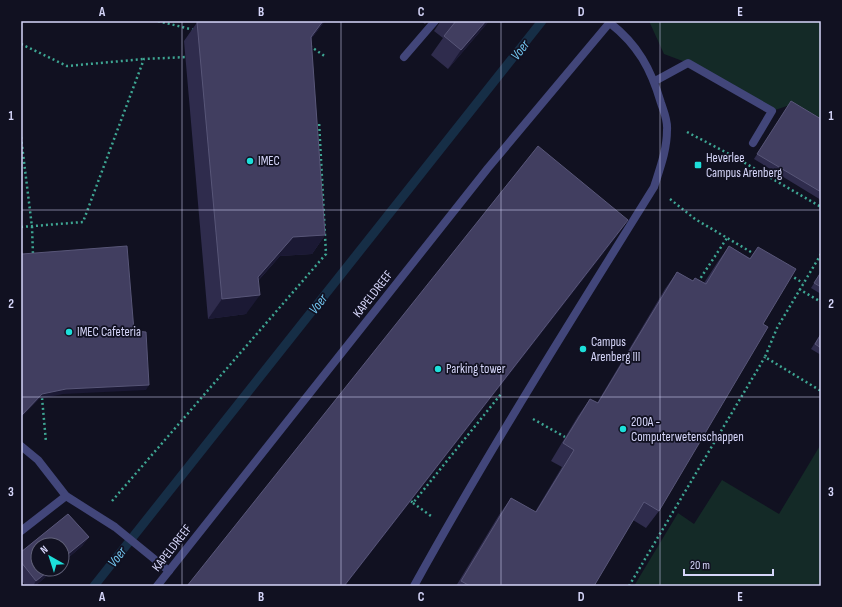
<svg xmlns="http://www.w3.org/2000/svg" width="842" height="607" font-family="'Sofia Sans Condensed',sans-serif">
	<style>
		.green { fill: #142a27 }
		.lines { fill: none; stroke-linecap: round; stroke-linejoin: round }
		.stream { stroke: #162e46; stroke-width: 9 }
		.path { stroke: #3ea693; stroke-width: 2.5; stroke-dasharray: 2 3; stroke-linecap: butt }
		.service { stroke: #42467a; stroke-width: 8 }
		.minor { stroke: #42467a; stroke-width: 8 }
		.wall { fill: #2f2c4d }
		.shaded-wall { fill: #1b1934 }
		.building { fill: #413e60; stroke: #585678 }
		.grid { fill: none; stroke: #d6d6fa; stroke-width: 1; stroke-opacity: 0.55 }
		.poi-dot { fill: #1ddfda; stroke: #111121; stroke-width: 1.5 }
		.labels { text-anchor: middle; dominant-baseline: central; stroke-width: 3.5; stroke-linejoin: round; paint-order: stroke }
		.poi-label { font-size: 13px; fill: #d6d6fa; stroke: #111121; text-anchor: start }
		.street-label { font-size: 13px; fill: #d6d6fa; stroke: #111121 }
		.water-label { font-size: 14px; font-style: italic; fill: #71c3ec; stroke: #111121 }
		.neatline { fill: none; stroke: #d6d6fa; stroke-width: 1.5 }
		.grid-label { font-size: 13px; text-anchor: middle; font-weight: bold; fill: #d6d6fa }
	</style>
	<rect width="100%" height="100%" fill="#111121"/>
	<!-- green -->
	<g class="green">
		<polygon points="649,21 821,21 821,126 787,106 772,111 688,63 664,54"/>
		<polygon points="821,444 821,586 634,586 678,513 694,524 722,480 779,514"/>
	</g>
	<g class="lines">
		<!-- stream -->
		<polyline class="stream" points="94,586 542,21"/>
		<!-- path -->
		<g class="path">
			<polyline points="158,21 194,30"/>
			<polyline points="21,44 67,66 144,59"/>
			<polyline points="310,46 326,57"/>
			<polyline points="687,132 733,156 821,207"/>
			<polyline points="21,137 32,227 33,255"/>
			<polyline points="670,199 695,219 756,255"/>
			<polyline points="21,227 83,222 144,59 187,57"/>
			<polyline points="821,254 777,328 765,357 821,391"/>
			<polyline points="790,275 803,283"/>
			<polyline points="698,282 727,238"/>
			<polyline points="799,289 821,302"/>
			<polyline points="42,398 46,442"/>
			<polyline points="533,419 565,437"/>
			<polyline points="112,501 326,254 319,121"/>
			<polyline points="411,501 413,503 501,394"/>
			<polyline points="413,503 431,516"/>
			<polyline points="629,586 765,357"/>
		</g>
		<!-- service -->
		<g class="service">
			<polyline points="404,57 435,21"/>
			<polyline points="655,81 688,63 772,111 753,143"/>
			<polyline points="21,446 38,460 66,496 115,527 169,571"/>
			<polyline points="21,531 66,496"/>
			<path d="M414 586C489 450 572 319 654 187 660 168 667 150 667 130 668 121 664 112 661 103 651 69 638 45 610 23"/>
		</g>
		<!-- minor -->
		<polyline class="minor" points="157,586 488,168 611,21"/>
	</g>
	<!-- wall -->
	<g class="wall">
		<polygon points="198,21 325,21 311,39 325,235 312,254 280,256 258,281 246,314 208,319 184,41"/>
		<polygon points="421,21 428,21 425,24"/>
		<polygon points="440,21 489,21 448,69 431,55 443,38 434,31 440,22"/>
		<polygon points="791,101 821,119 821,200 754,159"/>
		<polygon points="729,246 750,258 758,247 763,324 659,511 646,528 633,520 594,586 456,586 499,515 511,498 535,512 562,467 551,461 578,416 590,399 597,403 665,289 677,272 693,281 704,283 717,263"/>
		<polygon points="821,272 821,294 811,288"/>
		<polygon points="821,333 821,355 811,349"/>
		<polygon points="68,514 89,537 82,546 62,563 62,545 38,545 38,569 55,569 35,586 26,586 21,580 21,552"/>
	</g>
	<!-- shaded-wall -->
	<g class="shaded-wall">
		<polygon points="323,21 325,21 297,56 311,37"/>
		<polygon points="486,21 489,21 448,69 461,50"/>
		<polygon points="628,220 617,236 345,586 344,586"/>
		<polygon points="325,235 312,254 280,256 244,296 258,277 293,237"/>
		<polygon points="260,295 246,314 208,319 222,299"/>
		<polygon points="149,385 146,390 63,394 39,399 21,418 21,416 42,394 66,389"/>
		<polygon points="89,537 82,546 62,563 62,559"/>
		<polygon points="51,569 55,569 35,586 33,586 36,581"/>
	</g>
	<!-- building -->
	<g class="building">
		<polygon points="198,21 323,21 311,37 325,235 293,237 258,277 260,295 222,299 197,22"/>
		<polygon points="456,21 486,21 461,50 444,36"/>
		<polygon points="791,101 821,119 821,192 757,154"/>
		<polygon points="538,146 628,220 344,586 187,586"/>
		<polygon points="127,246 134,331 146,332 149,385 66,389 42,394 21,416 21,249 22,254"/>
		<polygon points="729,246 750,259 758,247 796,269 763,324 768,327 659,511 644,502 594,586 470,586 461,581 511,498 536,512 574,450 563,443 590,399 598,403 677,272 693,281 695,278 706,284"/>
		<polygon points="821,272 821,287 814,283"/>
		<polygon points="821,334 821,348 815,344"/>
		<polygon points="68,514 89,537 62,559 62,545 38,545 38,569 51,569 36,581 21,562 21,552"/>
	</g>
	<!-- grid -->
	<path class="grid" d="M182 21V586M341 21V586M501 21V586M660 21V586M21 210H821M21 397H821"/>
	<!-- markers -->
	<g class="poi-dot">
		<circle cx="250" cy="161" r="4"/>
		<rect x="694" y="161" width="8" height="8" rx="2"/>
		<circle cx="69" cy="332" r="4"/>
		<circle cx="583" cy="349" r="4"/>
		<circle cx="438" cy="369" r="4"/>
		<circle cx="623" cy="429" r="4"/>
	</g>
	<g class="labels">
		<!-- poi labels -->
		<g class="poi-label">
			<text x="706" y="158">Heverlee<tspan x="706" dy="15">Campus Arenberg</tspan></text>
			<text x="258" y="161">IMEC</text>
			<text x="77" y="332">IMEC Cafeteria</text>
			<text x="591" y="342">Campus<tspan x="591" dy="15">Arenberg III</tspan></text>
			<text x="446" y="369">Parking tower</text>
			<text x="631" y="422">200A -<tspan x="631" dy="15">Computerwetenschappen</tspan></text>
		</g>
		<!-- street labels -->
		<g class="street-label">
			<text transform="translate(373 294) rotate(-52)">KAPELDREEF</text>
			<text transform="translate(172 548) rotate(-52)">KAPELDREEF</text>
		</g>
		<!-- water labels -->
		<g class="water-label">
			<text transform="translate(520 50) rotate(-52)">Voer</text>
			<text transform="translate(318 304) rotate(-52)">Voer</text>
			<text transform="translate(117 557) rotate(-52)">Voer</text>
		</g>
	</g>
	<!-- border -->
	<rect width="842" height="607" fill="none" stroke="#111121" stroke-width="44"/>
	<!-- north arrow -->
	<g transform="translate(50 557) rotate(321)"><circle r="19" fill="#111121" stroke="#606078"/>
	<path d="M0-3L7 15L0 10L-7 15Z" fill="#1ddfda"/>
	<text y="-6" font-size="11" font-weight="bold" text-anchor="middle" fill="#d6d6fa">N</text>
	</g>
	<!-- scale -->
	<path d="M684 569v6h89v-6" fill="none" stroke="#d6d6fa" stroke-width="2"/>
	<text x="690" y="569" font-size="12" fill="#d6d6fa" stroke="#111121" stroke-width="3" paint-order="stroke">20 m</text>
	<rect x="22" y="22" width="798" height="563" class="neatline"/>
	<g class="grid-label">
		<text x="102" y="16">A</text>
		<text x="261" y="16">B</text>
		<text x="421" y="16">C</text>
		<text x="581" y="16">D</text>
		<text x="740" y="16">E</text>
		<text x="11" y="120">1</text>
		<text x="831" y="120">1</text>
		<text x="11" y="308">2</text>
		<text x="831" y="308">2</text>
		<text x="11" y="496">3</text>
		<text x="831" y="496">3</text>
		<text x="102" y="601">A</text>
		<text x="261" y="601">B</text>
		<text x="421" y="601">C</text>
		<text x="581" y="601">D</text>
		<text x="740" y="601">E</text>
	</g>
</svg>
